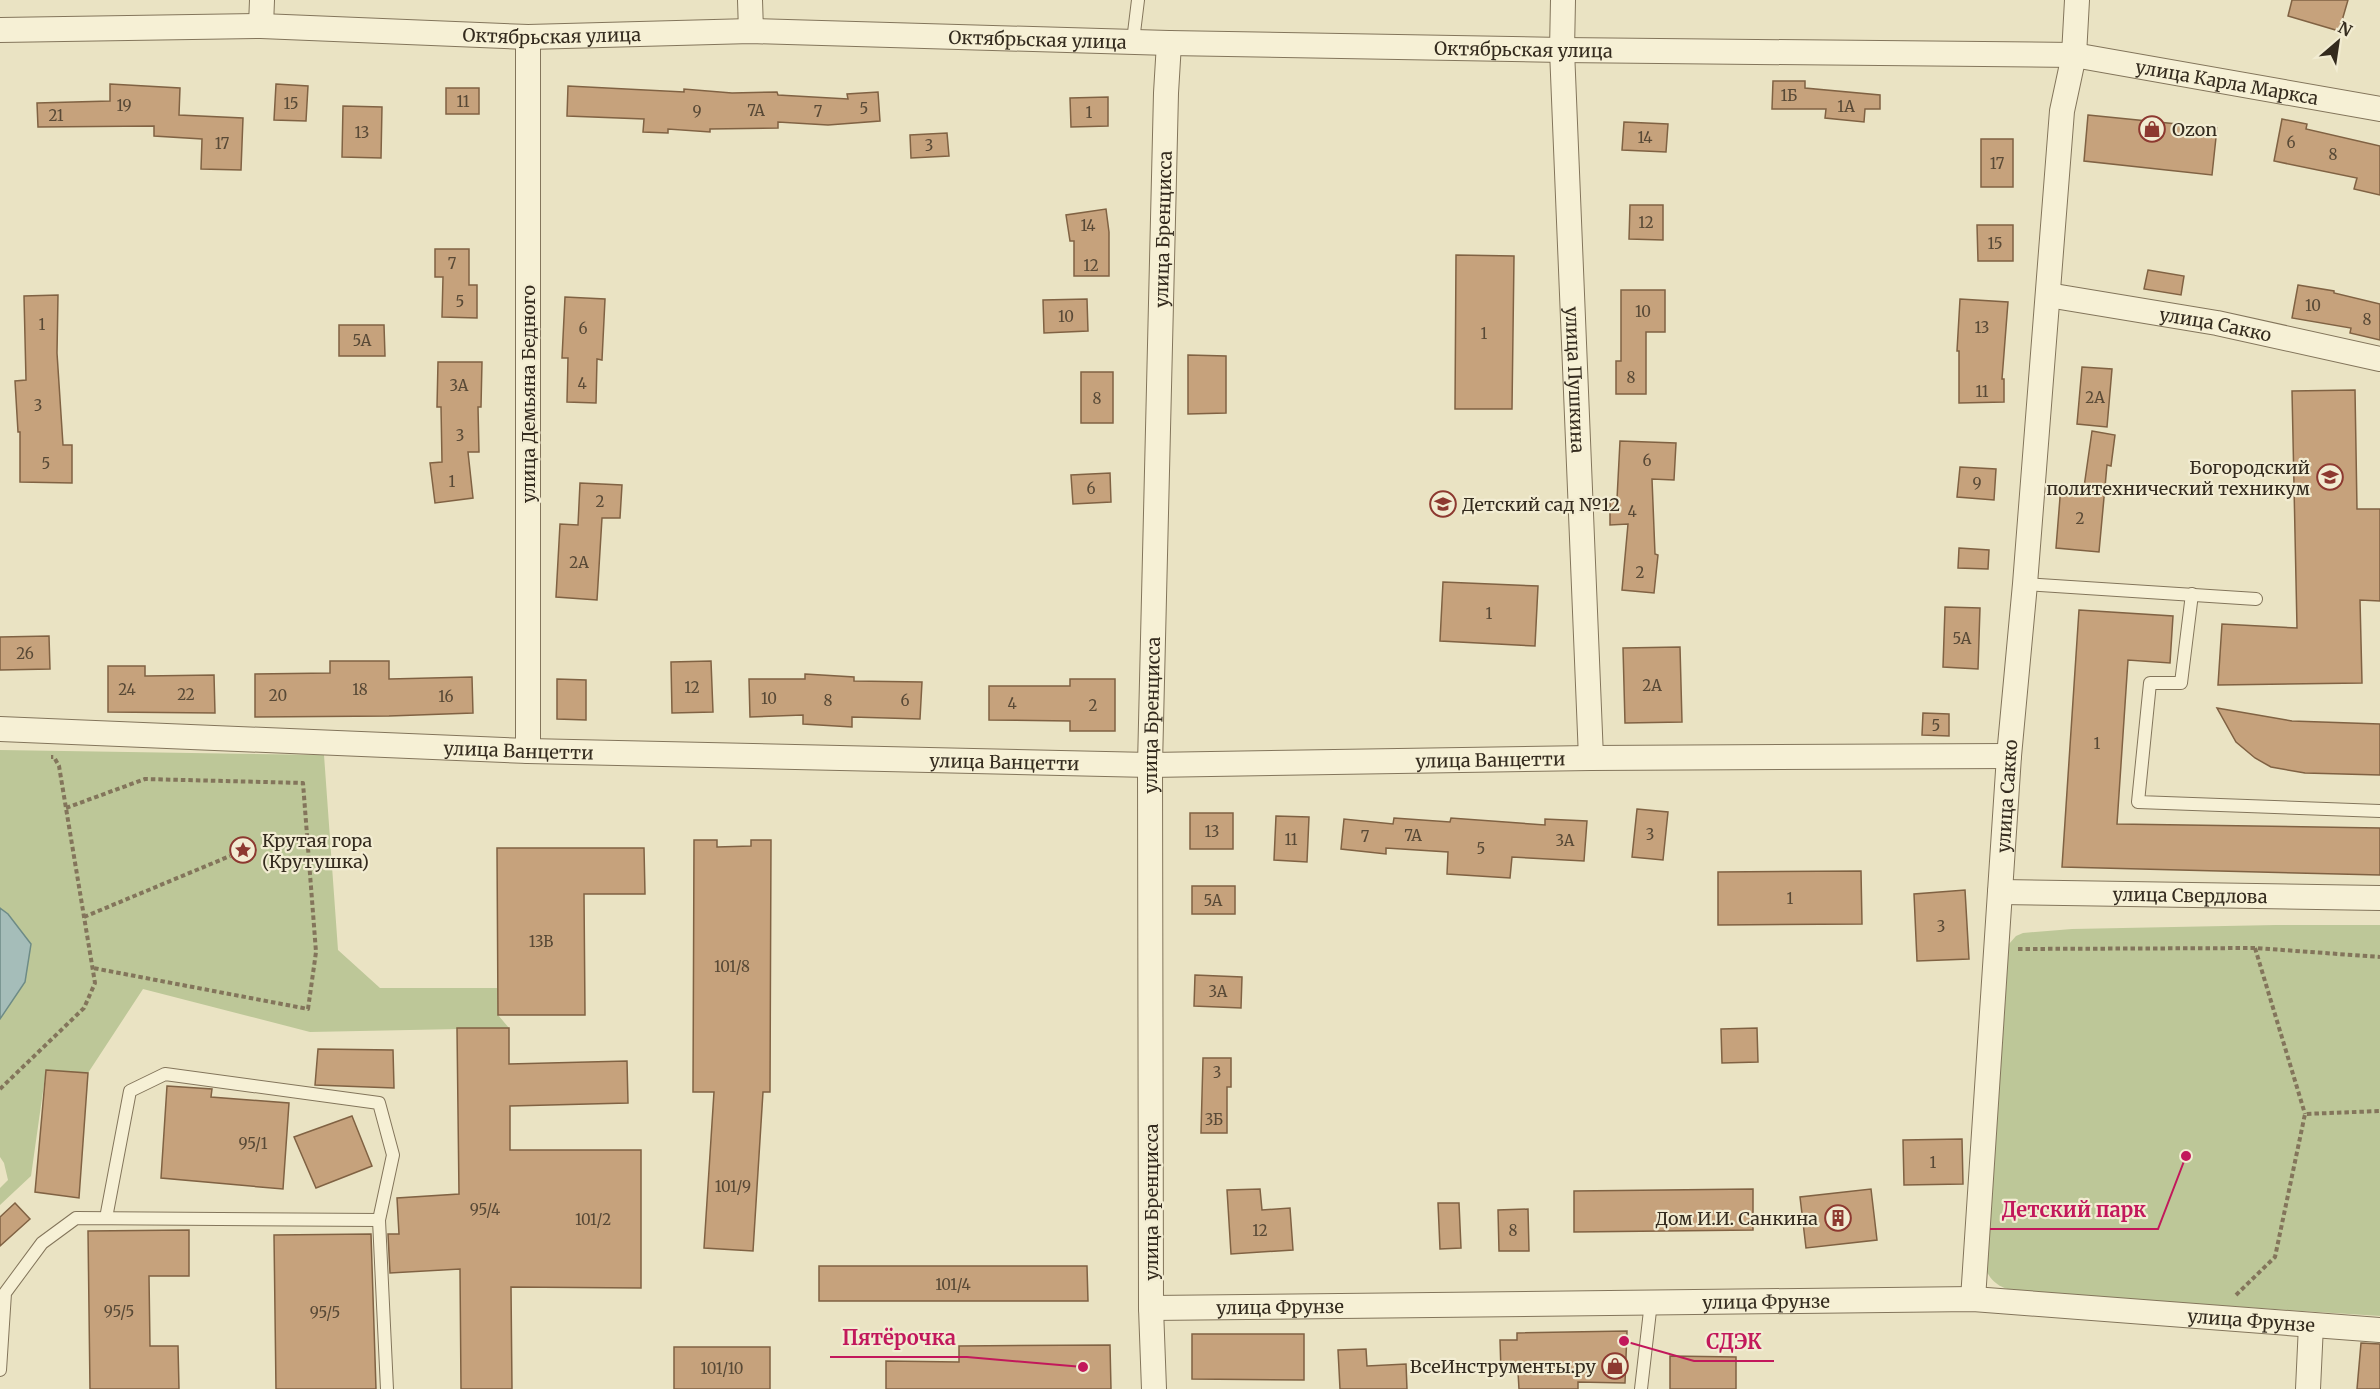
<svg xmlns="http://www.w3.org/2000/svg" width="2380" height="1389" font-family="Merriweather,serif">
	<style>
		.green { fill: #bdc798 }
		.water { fill: #a5bdb9; stroke: #6d8b86; stroke-width: 1.5 }
		.building { fill: #c6a27c; stroke: #806243; stroke-width: 1.5 }
		.lines { fill: none; stroke-linecap: round; stroke-linejoin: round }
		.service-casing { stroke: #83755b; stroke-width: 14 }
		.minor-casing { stroke: #83755b; stroke-width: 26 }
		.path { stroke: #83755b; stroke-width: 4; stroke-dasharray: 4.5 3; stroke-linecap: butt }
		.service { stroke: #f6f0d5; stroke-width: 12 }
		.minor { stroke: #f6f0d5; stroke-width: 24 }
		.labels { text-anchor: middle; dominant-baseline: central; stroke-width: 4.5; stroke-linejoin: round; paint-order: stroke }
		.number-label { font-size: 15px; fill: #584936 }
		.street-label { font-size: 18px; fill: #342b1e; stroke: #f2ecd2 }
		.poi-label { font-size: 18px; fill: #342b1e; stroke: #f2ecd2; text-anchor: start }
		.leader { fill: none; stroke: #c2185b; stroke-width: 2 }
		.callout-dot { fill: #c2185b; stroke: #f2ecd2; stroke-width: 2 }
		.callout-label { font-size: 20px; text-anchor: middle; font-weight: bold; fill: #c2185b; stroke: #f2ecd2; stroke-width: 4.5; stroke-linejoin: round; paint-order: stroke }
	</style>
	<rect width="100%" height="100%" fill="#eae3c3"/>
	<!-- green -->
	<g class="green">
		<polygon points="0,750 324,755 338,950 380,988 498,988 498,1015 509,1028 310,1032 143,989 88,1073 46,1070 31,1176 0,1205 0,1188 8,1180 4,1163 0,1157 0,1019 25,982 8,914 0,908"/>
		<path d="M2276 925H2380V1316L2027 1293C2011 1291 1995 1288 1987 1272L2009 944 2016 936 2023 933 2072 929Z"/>
	</g>
	<!-- water -->
	<polygon class="water" points="0,908 8,914 31,944 25,982 0,1019"/>
	<!-- building -->
	<g class="building">
		<polygon points="2292,0 2348,0 2339,31 2288,16"/>
		<polygon points="1773,81 1805,81 1805,88 1880,95 1880,109 1865,109 1864,122 1825,118 1826,109 1772,109"/>
		<polygon points="110,84 180,88 179,115 243,118 241,170 201,169 202,139 154,136 154,126 38,127 37,103 110,101"/>
		<polygon points="276,84 308,86 306,121 274,120"/>
		<polygon points="568,86 684,92 684,89 732,93 777,92 778,95 848,99 847,94 878,92 880,121 828,125 778,122 778,128 710,129 710,132 668,129 668,133 643,132 644,119 567,116"/>
		<rect x="446" y="88" width="33" height="26"/>
		<polygon points="1108,97 1108,126 1071,127 1070,98"/>
		<polygon points="343,106 382,107 381,158 342,157"/>
		<polygon points="2088,115 2217,128 2212,175 2084,161"/>
		<polygon points="2282,119 2307,124 2306,129 2380,146 2380,195 2354,189 2357,178 2274,161"/>
		<polygon points="1624,122 1668,124 1666,152 1622,150"/>
		<polygon points="947,133 949,156 911,158 910,135"/>
		<rect x="1981" y="139" width="32" height="48"/>
		<polygon points="1630,205 1663,205 1663,240 1629,239"/>
		<polygon points="1106,209 1109,232 1109,276 1074,276 1074,241 1070,241 1066,215"/>
		<polygon points="1977,225 2013,225 2013,261 1978,261"/>
		<polygon points="435,249 469,249 469,285 477,285 477,318 442,317 443,277 435,277"/>
		<polygon points="1456,255 1514,256 1512,409 1455,409"/>
		<polygon points="2148,270 2184,276 2181,295 2144,289"/>
		<polygon points="2298,285 2334,291 2334,293 2380,304 2380,340 2350,333 2351,328 2292,318"/>
		<polygon points="1621,290 1665,290 1665,332 1646,332 1646,394 1616,394 1616,361 1621,361"/>
		<polygon points="58,295 57,353 63,445 72,445 72,483 20,482 20,432 18,432 15,381 26,380 24,296"/>
		<polygon points="565,297 605,299 602,360 597,359 596,403 567,402 568,358 562,358"/>
		<polygon points="1087,299 1088,331 1044,333 1043,300"/>
		<polygon points="1960,299 2008,302 2002,379 2004,379 2004,402 1959,403 1959,351 1957,351"/>
		<polygon points="339,325 384,325 385,356 339,356"/>
		<polygon points="1188,355 1226,356 1226,413 1188,414"/>
		<polygon points="438,362 482,362 481,407 478,407 479,452 468,452 473,498 435,503 430,463 442,462 441,407 437,407"/>
		<polygon points="2082,367 2112,369 2107,427 2077,424"/>
		<rect x="1081" y="372" width="32" height="51"/>
		<polygon points="2355,390 2357,509 2380,509 2380,601 2360,600 2362,683 2218,685 2222,624 2297,628 2292,391"/>
		<polygon points="2092,431 2115,435 2111,466 2107,465 2099,552 2056,548 2061,485 2084,487"/>
		<polygon points="1620,441 1676,443 1674,480 1652,479 1655,554 1658,555 1654,593 1622,590 1628,524 1610,525 1610,499 1617,499"/>
		<polygon points="1960,467 1996,469 1994,500 1957,497"/>
		<polygon points="1110,473 1111,502 1073,504 1071,475"/>
		<polygon points="580,483 622,485 620,518 602,518 597,600 556,597 560,524 578,525"/>
		<polygon points="1959,548 1989,550 1988,569 1958,568"/>
		<polygon points="1443,582 1538,586 1535,646 1440,641"/>
		<polygon points="1945,607 1980,608 1978,669 1943,667"/>
		<polygon points="2079,610 2173,616 2170,663 2128,660 2117,824 2380,828 2380,875 2062,867"/>
		<polygon points="49,636 50,669 0,670 0,637"/>
		<polygon points="1680,647 1682,722 1625,723 1623,648"/>
		<polygon points="330,661 389,661 389,679 472,677 473,713 389,716 255,717 255,674 330,673"/>
		<polygon points="711,661 713,712 672,713 671,662"/>
		<polygon points="108,666 145,666 145,676 214,675 215,713 108,712"/>
		<polygon points="805,674 854,677 854,681 922,682 920,719 852,717 852,727 803,724 803,715 750,717 749,679 805,679"/>
		<polygon points="557,679 586,680 586,720 557,719"/>
		<polygon points="1070,679 1115,679 1115,731 1070,731 1070,721 989,720 989,686 1070,686"/>
		<polygon points="2217,708 2292,721 2380,724 2380,775 2305,773 2271,767 2255,758 2236,742"/>
		<polygon points="1923,713 1949,714 1949,736 1922,735"/>
		<polygon points="1637,809 1668,812 1663,860 1632,857"/>
		<rect x="1190" y="813" width="43" height="36"/>
		<polygon points="1276,816 1309,817 1307,862 1274,860"/>
		<polygon points="1394,818 1450,822 1451,818 1545,825 1545,819 1587,821 1584,861 1512,857 1510,878 1447,874 1448,852 1386,848 1386,854 1341,849 1344,819 1393,824"/>
		<polygon points="694,840 717,840 717,847 751,846 751,840 771,840 770,1092 763,1092 753,1251 704,1248 714,1092 693,1092"/>
		<polygon points="497,848 644,848 645,894 584,894 585,1015 498,1015"/>
		<polygon points="1861,871 1862,924 1718,925 1718,872"/>
		<rect x="1192" y="886" width="43" height="28"/>
		<polygon points="1965,890 1969,959 1917,961 1914,894"/>
		<polygon points="1195,975 1242,977 1241,1008 1194,1006"/>
		<polygon points="457,1028 509,1028 509,1064 627,1061 628,1103 510,1106 510,1150 641,1150 641,1288 511,1287 512,1389 461,1389 460,1269 390,1273 388,1234 399,1234 397,1198 459,1194"/>
		<polygon points="1757,1028 1758,1062 1722,1063 1721,1029"/>
		<polygon points="318,1049 393,1050 394,1088 315,1085"/>
		<polygon points="1203,1058 1231,1058 1231,1087 1227,1087 1227,1133 1201,1133"/>
		<polygon points="46,1070 88,1073 79,1198 35,1192"/>
		<polygon points="167,1086 212,1089 211,1097 289,1103 283,1189 161,1178"/>
		<polygon points="352,1116 372,1166 316,1188 294,1137"/>
		<polygon points="1962,1139 1963,1184 1904,1185 1903,1140"/>
		<polygon points="1260,1189 1262,1210 1290,1208 1293,1250 1231,1254 1227,1190"/>
		<polygon points="1753,1189 1753,1230 1574,1232 1574,1191"/>
		<polygon points="1871,1189 1877,1240 1806,1248 1800,1197"/>
		<polygon points="15,1203 30,1219 0,1246 0,1217"/>
		<polygon points="1438,1203 1459,1203 1461,1248 1440,1249"/>
		<polygon points="1528,1209 1529,1251 1499,1251 1498,1210"/>
		<polygon points="189,1230 189,1276 149,1276 150,1346 178,1346 179,1389 90,1389 88,1231"/>
		<polygon points="371,1234 376,1389 276,1389 274,1235"/>
		<polygon points="819,1266 1087,1266 1088,1301 819,1301"/>
		<polygon points="1627,1331 1625,1383 1578,1382 1578,1389 1519,1389 1518,1372 1501,1372 1500,1340 1517,1340 1517,1333"/>
		<polygon points="1192,1334 1304,1334 1304,1380 1192,1379"/>
		<polygon points="2361,1343 2380,1344 2380,1389 2357,1389"/>
		<polygon points="1110,1345 1111,1389 886,1389 886,1361 959,1362 959,1346"/>
		<rect x="674" y="1347" width="96" height="42"/>
		<polygon points="1366,1349 1367,1366 1406,1364 1407,1389 1340,1389 1338,1350"/>
		<polygon points="1670,1356 1736,1357 1736,1389 1670,1389"/>
	</g>
	<g class="lines">
		<!-- service casing -->
		<g class="service-casing">
			<g id="service">
				<polyline points="1133,41 1138,0"/>
				<polyline points="2025,584 2256,599"/>
				<polyline points="2192,594 2181,683 2150,683 2138,802 2380,811"/>
				<polyline points="106,1218 130,1091 165,1074 379,1103 393,1155 379,1220"/>
				<polyline points="0,1370 5,1293 42,1243 76,1218 379,1220 387,1389"/>
				<polyline points="1641,1389 1651,1302"/>
			</g>
		</g>
		<!-- minor casing -->
		<g class="minor-casing">
			<g id="minor">
				<polyline points="750,0 751,31"/>
				<path id="s1" d="M1563 0 1562 50 1591 758"/>
				<polyline points="261,26 262,0"/>
				<path id="s2" d="M0 30 261 26 528 37 751 31 1169 43 1562 50 2074 55 2380 109"/>
				<path id="s3" d="M2048 295 2217 323 2380 359"/>
				<path id="s4" d="M0 729 528 751 1150 765 1591 758 2009 756"/>
				<polyline points="528,751 528,37"/>
				<path id="s5" d="M2000 892 2380 898"/>
				<path id="s6" d="M1973 1299 2009 756 2025 584 2062 111 2074 55 2077 0"/>
				<path id="s7" d="M1151 1308 1973 1299 2380 1330"/>
				<path id="s8" d="M1154 1389 1151 1308 1150 765 1166 93 1169 43"/>
				<polyline points="2308,1389 2311,1325"/>
			</g>
		</g>
		<!-- path -->
		<g class="path">
			<polyline points="66,808 145,779 303,783 316,952 308,1009 93,968"/>
			<polyline points="84,917 230,856"/>
			<polyline points="2255,948 2305,1114"/>
			<polyline points="2018,949 2255,948 2380,957"/>
			<polyline points="0,1089 84,1008 95,983 59,766 54,757 51,757"/>
			<polyline points="2236,1295 2275,1257 2305,1114 2380,1111"/>
		</g>
		<!-- service -->
		<use href="#service" class="service"/>
		<!-- minor -->
		<use href="#minor" class="minor"/>
	</g>
	<!-- icons -->
	<defs>
		<g id="shop-ring" transform="scale(1.35)"><circle r="9.5" fill="#f2ecd2" stroke="#8d3930" stroke-width="1.5"/><path d="M-5-2.5h2.3a2.7 3.5 0 0 1 5.4 0H5L5.5 6h-11ZM-1.5-2.5h3a1.5 2.3 0 0 0-3 0Z" fill="#8d3930"/></g>
		<g id="university-ring" transform="scale(1.35)"><circle r="9.5" fill="#f2ecd2" stroke="#8d3930" stroke-width="1.5"/><path d="M0-5L7-2L0 1L-7-2ZM-4 1L0 2.5L4 1V4Q0 6-4 4Z" fill="#8d3930"/></g>
		<g id="school-ring" transform="scale(1.35)"><circle r="9.5" fill="#f2ecd2" stroke="#8d3930" stroke-width="1.5"/><path d="M0-5L7-2L0 1L-7-2ZM-4 1L0 2.5L4 1V4Q0 6-4 4Z" fill="#8d3930"/></g>
		<g id="sight-ring" transform="scale(1.35)"><circle r="9.5" fill="#f2ecd2" stroke="#8d3930" stroke-width="1.5"/><path d="M0-6L1.8-2.2L6-1.7L2.9 1.2L3.7 5.4L0 3.3L-3.7 5.4L-2.9 1.2L-6-1.7L-1.8-2.2Z" fill="#8d3930"/></g>
		<g id="building-ring" transform="scale(1.35)"><circle r="9.5" fill="#f2ecd2" stroke="#8d3930" stroke-width="1.5"/><path d="M-4-6H4V6H1V3H-1V6H-4ZM-2.5-4.3h1.7v1.8h-1.7ZM.8-4.3h1.7v1.8H.8ZM-2.5-1h1.7V.8h-1.7ZM.8-1h1.7V.8H.8Z" fill="#8d3930"/></g>
	</defs>
	<g fill-rule="evenodd">
		<use href="#shop-ring" x="2152" y="129"/>
		<use href="#university-ring" x="2330" y="477"/>
		<use href="#school-ring" x="1443" y="504"/>
		<use href="#sight-ring" x="243" y="850"/>
		<use href="#building-ring" x="1838" y="1218"/>
		<use href="#shop-ring" x="1615" y="1366"/>
	</g>
	<g class="labels">
		<!-- number labels -->
		<g class="number-label">
			<text x="1789" y="95">1Б</text>
			<text x="463" y="101">11</text>
			<text x="291" y="103">15</text>
			<text x="124" y="105">19</text>
			<text x="1846" y="106">1А</text>
			<text x="864" y="108">5</text>
			<text x="756" y="110">7А</text>
			<text x="697" y="111">9</text>
			<text x="818" y="111">7</text>
			<text x="1089" y="112">1</text>
			<text x="56" y="115">21</text>
			<text x="362" y="132">13</text>
			<text x="1645" y="137">14</text>
			<text x="2291" y="142">6</text>
			<text x="222" y="143">17</text>
			<text x="929" y="145">3</text>
			<text x="2333" y="154">8</text>
			<text x="1997" y="163">17</text>
			<text x="1646" y="222">12</text>
			<text x="1088" y="225">14</text>
			<text x="1995" y="243">15</text>
			<text x="452" y="263">7</text>
			<text x="1091" y="265">12</text>
			<text x="460" y="301">5</text>
			<text x="2313" y="305">10</text>
			<text x="1643" y="311">10</text>
			<text x="1066" y="316">10</text>
			<text x="2367" y="319">8</text>
			<text x="42" y="324">1</text>
			<text x="1982" y="327">13</text>
			<text x="583" y="328">6</text>
			<text x="1484" y="333">1</text>
			<text x="362" y="340">5А</text>
			<text x="1631" y="377">8</text>
			<text x="582" y="383">4</text>
			<text x="459" y="385">3А</text>
			<text x="1982" y="391">11</text>
			<text x="2095" y="397">2А</text>
			<text x="1097" y="398">8</text>
			<text x="38" y="405">3</text>
			<text x="460" y="435">3</text>
			<text x="1647" y="460">6</text>
			<text x="46" y="463">5</text>
			<text x="452" y="481">1</text>
			<text x="1977" y="483">9</text>
			<text x="1091" y="488">6</text>
			<text x="600" y="501">2</text>
			<text x="1632" y="511">4</text>
			<text x="2080" y="518">2</text>
			<text x="579" y="562">2А</text>
			<text x="1640" y="572">2</text>
			<text x="1489" y="613">1</text>
			<text x="1962" y="638">5А</text>
			<text x="25" y="653">26</text>
			<text x="1652" y="685">2А</text>
			<text x="692" y="687">12</text>
			<text x="127" y="689">24</text>
			<text x="360" y="689">18</text>
			<text x="186" y="694">22</text>
			<text x="278" y="695">20</text>
			<text x="446" y="696">16</text>
			<text x="769" y="698">10</text>
			<text x="828" y="700">8</text>
			<text x="905" y="700">6</text>
			<text x="1012" y="703">4</text>
			<text x="1093" y="705">2</text>
			<text x="1936" y="725">5</text>
			<text x="2097" y="743">1</text>
			<text x="1212" y="831">13</text>
			<text x="1650" y="834">3</text>
			<text x="1413" y="835">7А</text>
			<text x="1365" y="836">7</text>
			<text x="1291" y="839">11</text>
			<text x="1565" y="840">3А</text>
			<text x="1481" y="848">5</text>
			<text x="1790" y="898">1</text>
			<text x="1213" y="900">5А</text>
			<text x="1941" y="926">3</text>
			<text x="541" y="941">13В</text>
			<text x="732" y="966">101/8</text>
			<text x="1218" y="991">3А</text>
			<text x="1217" y="1072">3</text>
			<text x="1214" y="1119">3Б</text>
			<text x="253" y="1143">95/1</text>
			<text x="1933" y="1162">1</text>
			<text x="733" y="1186">101/9</text>
			<text x="485" y="1209">95/4</text>
			<text x="593" y="1219">101/2</text>
			<text x="1260" y="1230">12</text>
			<text x="1513" y="1230">8</text>
			<text x="953" y="1284">101/4</text>
			<text x="119" y="1311">95/5</text>
			<text x="325" y="1312">95/5</text>
			<text x="722" y="1368">101/10</text>
		</g>
		<!-- street labels -->
		<g class="street-label">
			<text stroke="none"><textPath href="#s2" startOffset="552">Октябрьская улица</textPath></text>
			<text stroke="none"><textPath href="#s2" startOffset="1038">Октябрьская улица</textPath></text>
			<text stroke="none"><textPath href="#s2" startOffset="1524">Октябрьская улица</textPath></text>
			<text stroke="none"><textPath href="#s2" startOffset="2230">улица Карла Маркса</textPath></text>
			<text stroke="none"><textPath href="#s8" startOffset="1160">улица Бренцисса</textPath></text>
			<text stroke="none"><textPath href="#s3" startOffset="170">улица Сакко</textPath></text>
			<text stroke="none"><textPath href="#s1" startOffset="380">улица Пушкина</textPath></text>
			<text transform="translate(528 394) rotate(-90)">улица Демьяна Бедного</text>
			<text stroke="none"><textPath href="#s8" startOffset="674">улица Бренцисса</textPath></text>
			<text stroke="none"><textPath href="#s4" startOffset="519">улица Ванцетти</textPath></text>
			<text stroke="none"><textPath href="#s4" startOffset="1491">улица Ванцетти</textPath></text>
			<text stroke="none"><textPath href="#s4" startOffset="1005">улица Ванцетти</textPath></text>
			<text stroke="none"><textPath href="#s6" startOffset="504">улица Сакко</textPath></text>
			<text stroke="none"><textPath href="#s5" startOffset="190">улица Свердлова</textPath></text>
			<text transform="translate(1151 1202) rotate(-90)">улица Бренцисса</text>
			<text stroke="none"><textPath href="#s7" startOffset="615">улица Фрунзе</textPath></text>
			<text stroke="none"><textPath href="#s7" startOffset="129">улица Фрунзе</textPath></text>
			<text stroke="none"><textPath href="#s7" startOffset="1101">улица Фрунзе</textPath></text>
		</g>
		<!-- poi labels -->
		<g class="poi-label">
			<text x="2172" y="129">Ozon</text>
			<text x="2310" y="467" text-anchor="end">Богородский<tspan x="2310" dy="21">политехнический техникум</tspan></text>
			<text x="1462" y="504">Детский сад №12</text>
			<text x="262" y="840">Крутая гора<tspan x="262" dy="21">(Крутушка)</tspan></text>
			<text x="1818" y="1218" text-anchor="end">Дом И.И. Санкина</text>
			<text x="1596" y="1366" text-anchor="end">ВсеИнструменты.ру</text>
		</g>
	</g>
	<!-- callouts -->
	<path class="leader" d="M2186 1156L2158 1229H1990M1083 1367L967 1357H830M1624 1341L1694 1361H1774"/>
	<g class="callout-dot">
		<circle cx="2186" cy="1156" r="6"/>
		<circle cx="1083" cy="1367" r="6"/>
		<circle cx="1624" cy="1341" r="6"/>
	</g>
	<g class="callout-label">
		<text x="2074" y="1217">Детский парк</text>
		<text x="899" y="1345">Пятёрочка</text>
		<text x="1734" y="1349">СДЭК</text>
	</g>
	<!-- north arrow -->
	<g transform="translate(2338 42) rotate(29)" stroke="#f2ecd2" stroke-width="4.5" paint-order="stroke">
	<path d="M0-4.5L10 22L0 15L-10 22Z" fill="#342b1e"/>
	<text y="-9" font-size="16" font-weight="bold" text-anchor="middle" fill="#342b1e">N</text>
	</g>
</svg>
